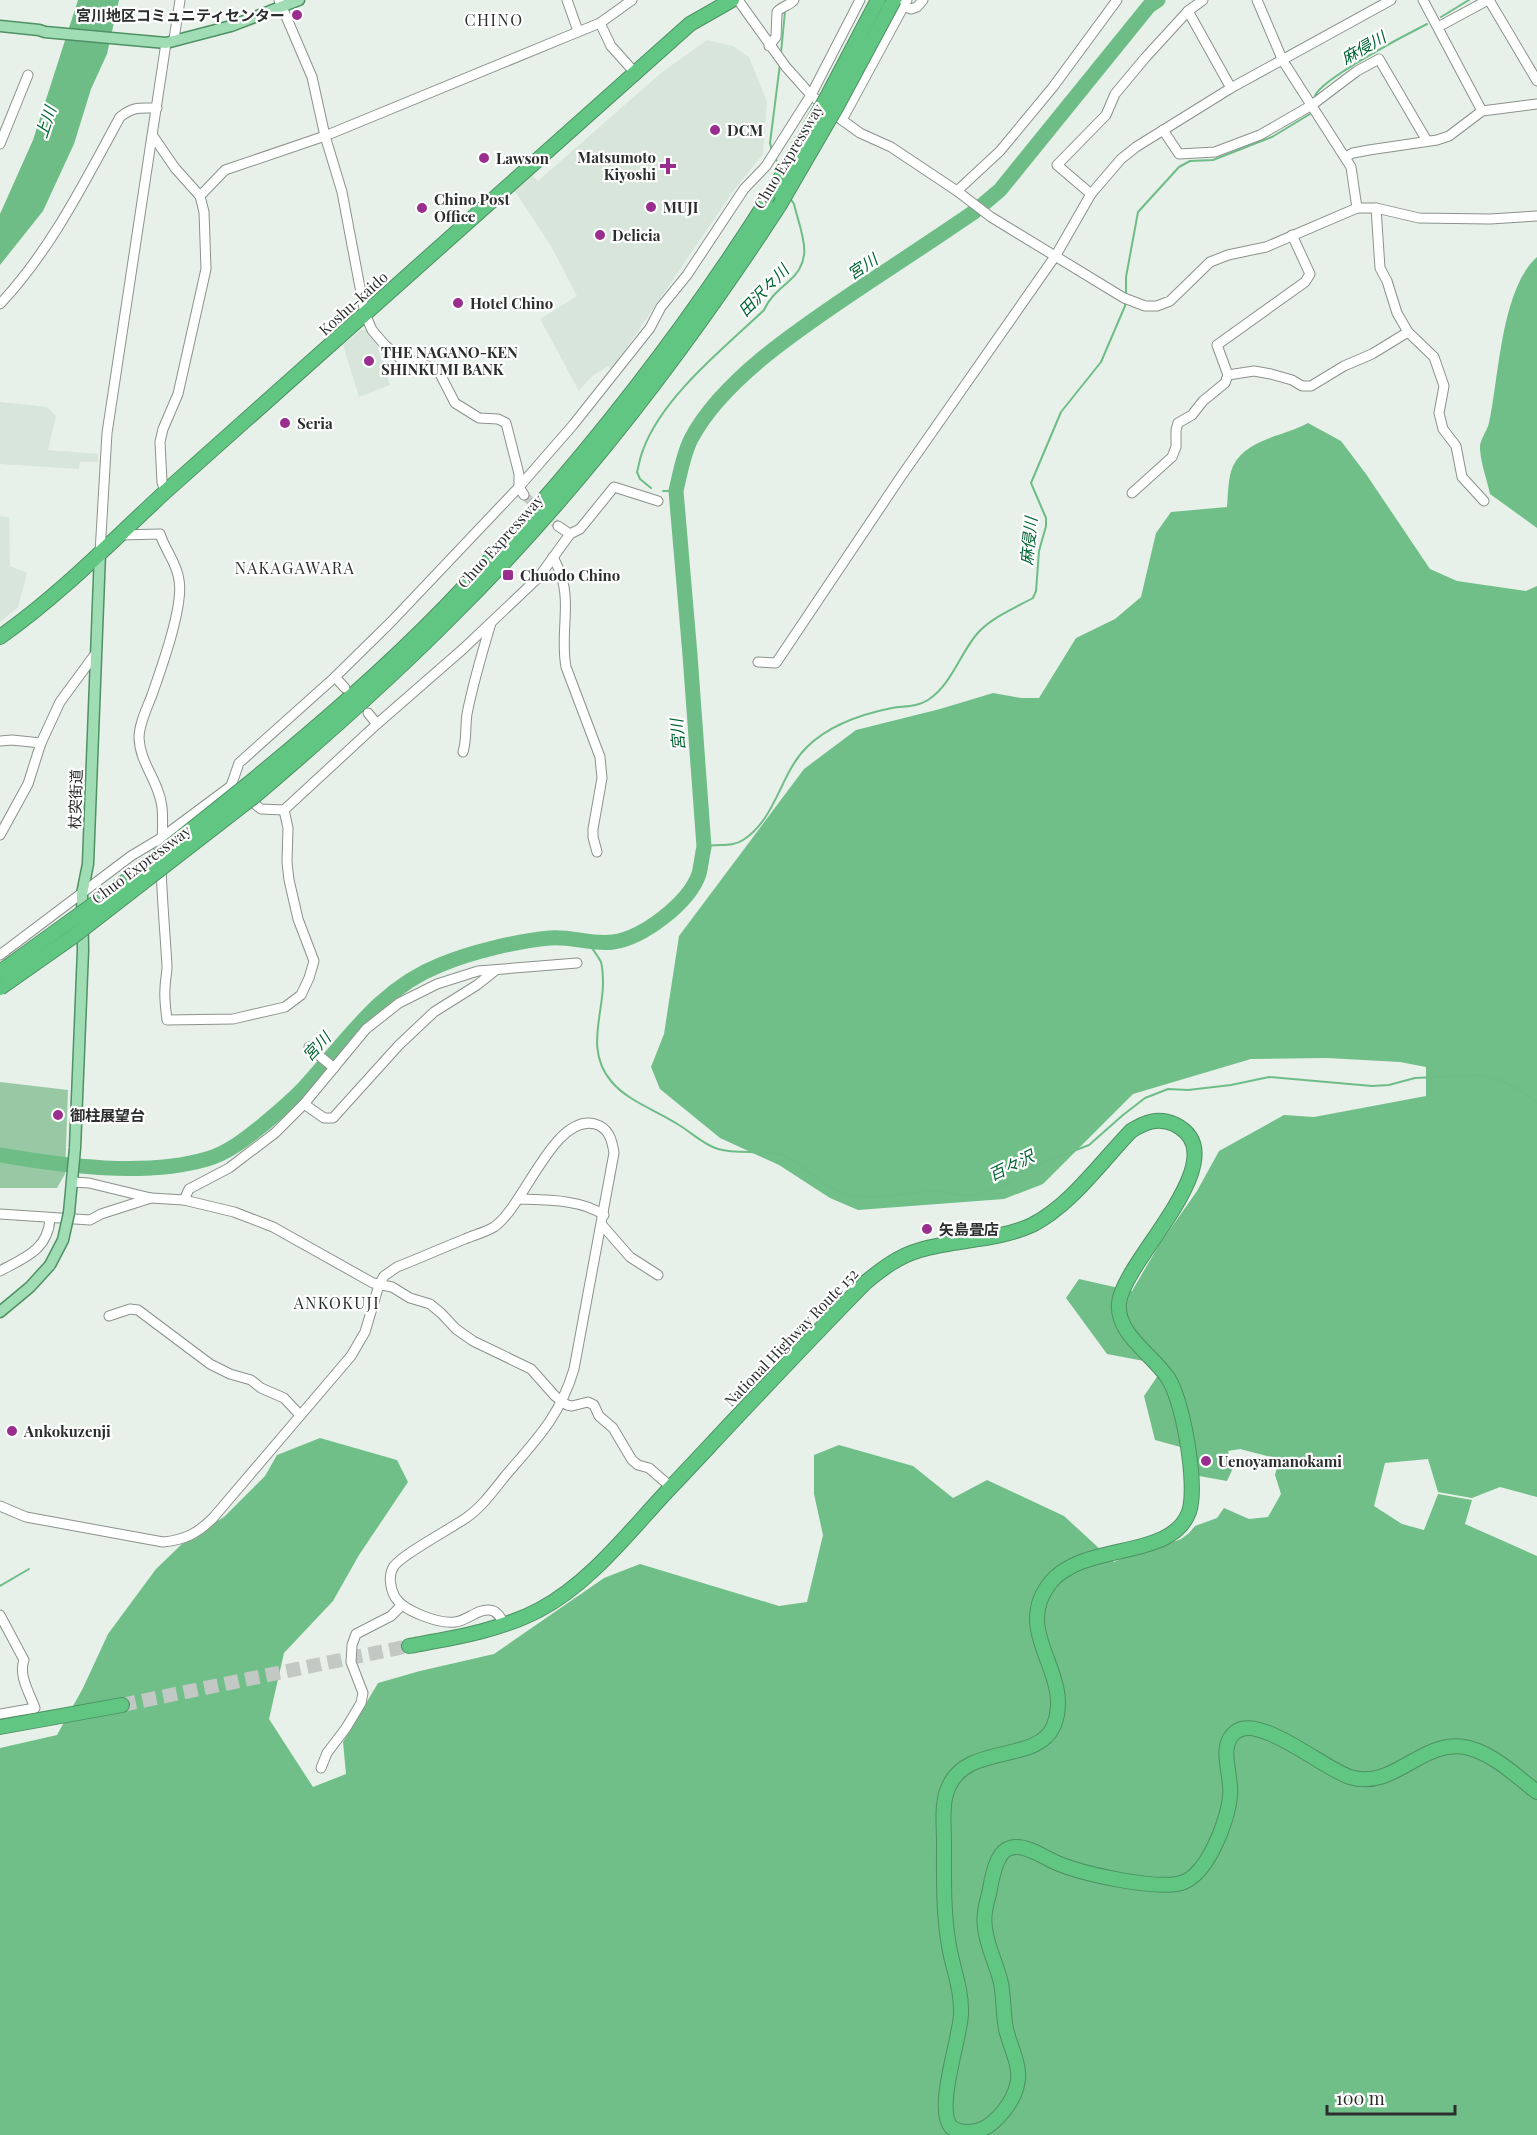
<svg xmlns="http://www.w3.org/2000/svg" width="1537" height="2135" font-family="'Playfair Display','Noto Sans JP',serif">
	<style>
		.built { fill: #d7e5da }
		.green { fill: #98c9a4 }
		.forest { fill: #70bf88 }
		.water { fill: #6ebd86 }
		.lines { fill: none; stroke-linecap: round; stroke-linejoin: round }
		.stream { stroke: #6ebd86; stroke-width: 2 }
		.river { stroke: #6ebd86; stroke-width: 15 }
		.minor-tunnel { stroke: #c2c9c4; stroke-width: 9; stroke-dasharray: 9 4.5; stroke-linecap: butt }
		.highway-tunnel { stroke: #c2c9c4; stroke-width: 14; stroke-dasharray: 14 7; stroke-linecap: butt }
		.minor-casing { stroke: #8b928c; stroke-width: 11 }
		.major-casing { stroke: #4d9164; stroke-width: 13 }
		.highway-casing { stroke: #4d9164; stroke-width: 16 }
		.minor { stroke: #fff; stroke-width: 9 }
		.major { stroke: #a0ddb4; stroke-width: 10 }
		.highway { stroke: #60c682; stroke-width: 14 }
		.major-bridge-casing { stroke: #4d9164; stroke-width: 13; stroke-linecap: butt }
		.highway-bridge-casing { stroke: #4d9164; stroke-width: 16; stroke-linecap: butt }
		.major-bridge { stroke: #a0ddb4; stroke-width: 10 }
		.highway-bridge { stroke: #60c682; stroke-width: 14 }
		.poi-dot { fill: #9a2e8e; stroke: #fff; stroke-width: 2 }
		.labels { text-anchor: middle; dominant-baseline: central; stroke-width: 4.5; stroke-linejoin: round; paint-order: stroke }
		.poi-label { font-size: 15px; font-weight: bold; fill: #2b2e2c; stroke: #fff; text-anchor: start }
		.street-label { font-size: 15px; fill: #2b2e2c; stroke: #fff }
		.neighbourhood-label { font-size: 16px; letter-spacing: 1.5px; fill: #2b2e2c; stroke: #fff }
		.water-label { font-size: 16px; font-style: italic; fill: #016432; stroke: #fff }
	</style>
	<rect width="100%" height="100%" fill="#e8f0ea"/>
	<!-- built -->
	<g class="built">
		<polygon points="707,40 733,46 749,57 767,102 763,154 734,190 612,369 608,366 592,376 579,391 540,319 577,296 551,246 515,191 532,175 538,181 661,73"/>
		<polygon points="361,330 367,330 375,339 390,385 359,397 343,345"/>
		<polygon points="0,402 47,407 56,416 48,450 98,454 98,462 80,462 79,469 0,464"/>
		<polygon points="0,516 9,517 10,566 27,573 18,607 0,622"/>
	</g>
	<!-- green -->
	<polygon class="green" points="0,1082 68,1090 65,1174 57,1188 0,1188"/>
	<!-- forest -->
	<g class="forest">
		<path d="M1537 257V528L1490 494C1487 480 1481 464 1480 449 1479 441 1487 431 1489 423 1499 377 1501 289 1537 257Z"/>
		<path d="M1308 423 1341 441 1366 474 1430 569 1457 581 1526 591 1537 586V1497L1500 1487 1472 1498 1438 1492 1428 1459 1385 1463 1374 1506 1402 1524 1424 1530 1438 1494 1472 1500 1465 1524 1537 1556V2135H0V1748L57 1735 83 1688 108 1634 156 1569 182 1544 198 1537 211 1525 224 1517 265 1476 277 1455 320 1438 397 1460 408 1482 359 1555 333 1601 284 1653 269 1719 313 1787 346 1774 343 1742 378 1683 420 1671 494 1654 604 1578 640 1564 779 1606 807 1602 823 1535 814 1494V1455L839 1445 913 1466 953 1498 987 1480 1064 1516 1114 1562 1140 1551 1165 1545 1181 1539 1189 1533 1195 1526 1217 1518 1224 1508 1249 1519 1268 1517 1281 1494 1275 1475 1279 1459 1240 1449 1228 1451 1233 1468 1227 1481 1199 1476 1195 1451 1155 1440 1144 1396 1165 1365 1107 1354 1066 1298 1079 1279 1132 1291 1159 1245 1197 1191 1219 1151 1284 1115 1314 1117 1426 1096V1067L1400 1062 1327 1058 1251 1059 1133 1094 1043 1184 1004 1199 858 1210 830 1198 779 1165 720 1138 660 1089 651 1067 664 1034 679 936 804 769 856 730 940 709 993 693 1021 698H1039L1076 638 1115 619 1141 597 1156 533 1171 512 1227 507C1228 495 1228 477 1233 466 1247 438 1283 437 1308 423Z"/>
	</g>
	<!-- water -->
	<polygon class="water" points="78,0 119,0 107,54 91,89 74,144 43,211 0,265 0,214 33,140"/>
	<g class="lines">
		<!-- stream -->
		<g class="stream">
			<polyline points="1441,17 1469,0"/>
			<polyline points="781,53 785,11"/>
			<path d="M1315 96C1321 79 1407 34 1427 24"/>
			<polyline points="772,151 770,143 780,64"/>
			<polyline points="776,159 780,170"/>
			<polyline points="1126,295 1126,277 1138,212 1179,167 1190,161 1213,160 1272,137 1310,114"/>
			<path d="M651 488 640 479 637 472C639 465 640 457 643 450 662 397 724 348 764 310 769 298 779 290 788 282 816 259 801 234 794 204L790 198"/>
			<polyline points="663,491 676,491"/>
			<path d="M704 847C717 843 731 848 743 840 777 818 780 773 807 747 829 725 862 714 892 708 905 706 917 707 928 700 951 685 959 656 976 635 990 618 1015 608 1033 598L1036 591 1039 551 1046 526V518L1031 483 1061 412 1101 362 1125 306V301"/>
			<path d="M586 940C591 947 597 954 601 962 603 969 603 978 603 985 602 1018 586 1051 611 1081 627 1101 658 1111 679 1125 692 1133 704 1145 718 1149 738 1155 760 1149 781 1155 805 1161 820 1187 842 1193 872 1202 903 1193 933 1191 946 1191 959 1197 973 1195 988 1193 1012 1183 1021 1171L1089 1145 1123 1115 1145 1098 1168 1089 1188 1090 1231 1085 1269 1077 1372 1086 1389 1085 1415 1078 1477 1075 1501 1080 1526 1094 1537 1103"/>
			<polyline points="0,1586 29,1569"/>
		</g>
		<!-- river -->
		<path class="river" d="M0 1155C63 1166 145 1177 207 1159 228 1153 247 1138 264 1124 280 1110 297 1097 310 1081 351 1035 382 988 440 965 471 952 517 941 550 938 571 936 592 945 613 942 643 938 689 903 699 874 701 866 702 856 704 847L690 655 676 491C680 474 683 455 691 439 723 378 804 326 860 288 898 263 936 238 974 212L1000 190 1149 6 1158 0"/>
		<!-- minor-tunnel -->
		<polyline class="minor-tunnel" points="524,495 558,526"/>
		<!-- highway-tunnel -->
		<polyline class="highway-tunnel" points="122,1705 409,1646"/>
		<!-- minor casing -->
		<g class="minor-casing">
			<g id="minor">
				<polyline points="279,0 312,77 325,136 342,192 365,314 372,330 384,344 402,360 420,362 439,372 455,403 479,418 498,419 506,423 519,474 519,487 524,495"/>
				<polyline points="567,0 578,31"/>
				<polyline points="738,0 786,67 811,95 842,120 860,133 891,147 957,191 991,217 1124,298 1145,306 1157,306 1170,301 1210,262 1228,255 1266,247 1357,208 1376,208 1419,218 1490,219 1537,216"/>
				<polyline points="1257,0 1283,61 1351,167 1357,208"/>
				<polyline points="1423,0 1482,111"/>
				<polyline points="1489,0 1537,81"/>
				<polyline points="900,5 911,9 917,7 923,0"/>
				<polyline points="1188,11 1231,88"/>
				<polyline points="600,23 611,46 636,74"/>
				<polyline points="1438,27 1488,0"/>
				<polyline points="174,39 180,0"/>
				<path d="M769 46 776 37 777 12C782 6 789 6 794 0"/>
				<polyline points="842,120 907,0"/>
				<polyline points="1163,130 1179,154 1215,152 1260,135 1312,105 1357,71 1379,59 1427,141"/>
				<polyline points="153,136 175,168 200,196 204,212 206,269 178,394 163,429 160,442 162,482 165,492"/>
				<polyline points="0,144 28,75"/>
				<polyline points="1345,157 1353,153 1369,150 1437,140 1449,136 1482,111 1537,104"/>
				<polyline points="957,191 1000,151 1053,87 1117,0"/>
				<polyline points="1091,194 1057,165 1106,115 1115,94 1145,58 1188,11 1203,0"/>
				<polyline points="200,196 225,170 325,136 568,36 600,23 632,0"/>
				<polyline points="1376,208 1380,268 1387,281 1397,313 1408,332 1434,357 1444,386 1439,413 1443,429 1456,446 1462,477 1484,501"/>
				<path d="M0 304C51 250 85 181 120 117 134 106 140 108 157 108"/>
				<polyline points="1228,375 1254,371 1271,374 1292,380 1302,386 1311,386 1344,366 1372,354 1408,332"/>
				<polyline points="1132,493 1172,457 1176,447 1176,430 1178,423 1192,415 1203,401 1225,383 1228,375 1217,345 1305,282 1310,274 1292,235"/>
				<polyline points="658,501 614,487 580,529 570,534 539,577 463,649 377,724 284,810 261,809 231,786 239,763 335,677 391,622 519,487 573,425 650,328 661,307 687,275 744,189 766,166 811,95 860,0"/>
				<polyline points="558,526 570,534"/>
				<path d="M120 535 160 534C165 550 177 563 179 580 184 606 161 669 152 695 147 708 139 724 139 738 140 764 159 781 162 807 164 826 161 846 161 866 162 899 165 932 167 966 167 974 165 981 165 989 164 999 166 1010 167 1020L233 1019 285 1007 301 995 309 978 314 961 298 919 289 880 287 862 288 828 284 810"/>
				<polyline points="100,553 107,433 166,43"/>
				<path d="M553 557C556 563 559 569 561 575 571 604 560 637 566 667L600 757 602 778 593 829V837L597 852"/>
				<polyline points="758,662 776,663 900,478 1056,255 1091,194 1121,159 1136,147 1231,88 1391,0"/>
				<polyline points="335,677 345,688"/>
				<polyline points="368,713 377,724"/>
				<polyline points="0,741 12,740 41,743"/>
				<path d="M463 752C467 739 465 727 467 714 473 683 482 653 491 623"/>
				<polyline points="0,835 28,784 41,743 60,702 96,653"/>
				<polyline points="0,955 131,856 161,838 231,786"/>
				<polyline points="309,1047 334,1068"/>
				<polyline points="304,1104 324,1118 333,1118 399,1045 434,1012 477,985 496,970"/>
				<polyline points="73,1182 89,1183 151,1198 184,1200 189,1189 229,1168 275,1133 304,1104 366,1029 399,1003 437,984 478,971 577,963"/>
				<path d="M518 1199C546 1200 580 1199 604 1215"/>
				<polyline points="184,1200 234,1212 273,1227 373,1283 392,1287 410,1298 430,1304 441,1313 456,1329 473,1341 531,1369 555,1396 567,1405 572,1406 588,1402 594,1405 599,1416 613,1428 632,1460 638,1465 649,1468 671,1487"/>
				<polyline points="0,1214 90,1220 101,1214 151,1198"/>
				<polyline points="602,1225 630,1257 658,1275"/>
				<path d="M0 1271C24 1258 48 1250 50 1219"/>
				<polyline points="109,1316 130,1309 138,1310 210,1364 230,1374 251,1380 261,1388 284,1398 300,1415"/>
				<path d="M0 1506 26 1517 163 1542C185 1540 198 1533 213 1518L351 1356 365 1332 379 1285 384 1276 397 1267C420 1258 442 1248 465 1239 474 1235 486 1232 494 1227 524 1207 554 1113 595 1124 609 1128 612 1140 614 1153L574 1369C560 1416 537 1439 506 1475 494 1490 482 1507 466 1518 450 1529 403 1554 394 1566 388 1575 390 1588 395 1597 403 1611 439 1624 455 1622 467 1621 477 1609 489 1610 497 1610 501 1618 504 1624"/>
				<path d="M0 1615 24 1660C18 1675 30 1694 35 1708L0 1714"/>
				<polyline points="321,1768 327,1753 346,1728 361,1703 363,1693 351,1662 352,1645 356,1634 391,1616 401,1606"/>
			</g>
		</g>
		<!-- major casing -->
		<g class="major-casing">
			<g id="major">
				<polyline points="0,26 39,30 45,32 166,43 231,26 299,0"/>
				<polyline points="69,1213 75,1148 83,950 82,894 88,864 100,553"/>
				<polyline points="0,1312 30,1287 50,1265"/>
			</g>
		</g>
		<!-- highway casing -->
		<g class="highway-casing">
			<g id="highway">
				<path d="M0 637C60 595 112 541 165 492L690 24 732 0"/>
				<path d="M247 785C316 728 384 670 446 606 569 479 679 341 773 191"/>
				<path d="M256 795C324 737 391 678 454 614 578 491 684 352 779 206"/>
				<path d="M409 1646C453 1638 499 1631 539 1610 591 1583 632 1528 672 1486 736 1418 800 1349 866 1282 883 1268 899 1256 920 1250 957 1239 997 1241 1032 1225 1070 1206 1101 1162 1131 1131 1145 1122 1158 1117 1174 1124 1241 1156 1123 1260 1119 1303 1116 1334 1152 1354 1168 1378 1183 1400 1198 1486 1189 1512 1171 1561 1084 1541 1050 1583 1011 1633 1074 1673 1054 1725 1039 1764 968 1743 949 1786 941 1802 944 1825 944 1843 944 1877 943 1912 949 1946 953 1969 962 1990 961 2014 960 2040 935 2108 951 2127 962 2135 981 2133 992 2123 1003 2114 1014 2099 1017 2085 1022 2067 1010 2047 1006 2029 1003 2014 1004 1998 1001 1983 997 1965 987 1947 985 1928 983 1916 986 1905 989 1894 991 1883 993 1870 998 1860 1002 1852 1006 1848 1015 1847 1029 1846 1045 1858 1057 1863 1083 1874 1155 1890 1181 1883 1207 1876 1228 1821 1230 1796 1233 1777 1216 1744 1237 1731 1261 1715 1326 1770 1350 1777 1395 1791 1423 1736 1469 1748 1495 1755 1516 1776 1537 1792"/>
				<polyline points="0,1727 122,1705"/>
			</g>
		</g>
		<!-- minor -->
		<use href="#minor" class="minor"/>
		<!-- major -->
		<use href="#major" class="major"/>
		<!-- highway -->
		<use href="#highway" class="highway"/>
		<!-- major-bridge casing -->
		<g class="major-bridge-casing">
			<polyline id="major-bridge" points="50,1265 63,1240 69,1213"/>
		</g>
		<!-- highway-bridge casing -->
		<g class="highway-bridge-casing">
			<g id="highway-bridge">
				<polyline points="773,191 826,99 878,0"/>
				<polyline points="779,206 837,106 894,0"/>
				<polyline points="0,972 137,873 247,785"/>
				<polyline points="0,988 74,936 256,795"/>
			</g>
		</g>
		<!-- major-bridge -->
		<use href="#major-bridge" class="major-bridge"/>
		<!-- highway-bridge -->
		<use href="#highway-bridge" class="highway-bridge"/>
	</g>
	<!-- markers -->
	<g class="poi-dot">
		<circle cx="297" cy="15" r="6"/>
		<circle cx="715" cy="130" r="6"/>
		<circle cx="484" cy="158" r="6"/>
		<path d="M665 157h6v6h6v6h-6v6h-6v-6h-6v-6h6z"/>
		<circle cx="651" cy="207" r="6"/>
		<circle cx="422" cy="208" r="6"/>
		<circle cx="600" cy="235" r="6"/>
		<circle cx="458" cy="303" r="6"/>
		<circle cx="369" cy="361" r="6"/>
		<circle cx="285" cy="423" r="6"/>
		<rect x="502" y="569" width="12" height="12" rx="3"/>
		<circle cx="58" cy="1115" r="6"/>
		<circle cx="927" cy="1229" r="6"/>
		<circle cx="12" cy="1431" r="6"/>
		<circle cx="1206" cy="1461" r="6"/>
	</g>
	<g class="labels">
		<!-- poi labels -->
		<g class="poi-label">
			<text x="285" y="15" text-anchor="end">宮川地区コミュニティセンター</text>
			<text x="727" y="130">DCM</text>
			<text x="656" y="157" text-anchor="end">Matsumoto<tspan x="656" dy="17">Kiyoshi</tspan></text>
			<text x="496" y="158">Lawson</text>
			<text x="434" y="199">Chino Post<tspan x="434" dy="17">Office</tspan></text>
			<text x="663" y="207">MUJI</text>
			<text x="612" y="235">Delicia</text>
			<text x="470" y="303">Hotel Chino</text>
			<text x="381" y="352">THE NAGANO-KEN<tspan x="381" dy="17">SHINKUMI BANK</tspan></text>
			<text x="297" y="423">Seria</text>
			<text x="520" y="575">Chuodo Chino</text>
			<text x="70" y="1115">御柱展望台</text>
			<text x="939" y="1229">矢島畳店</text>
			<text x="24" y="1431">Ankokuzenji</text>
			<text x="1218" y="1461">Uenoyamanokami</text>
		</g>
		<!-- street labels -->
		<g class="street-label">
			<text transform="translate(788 156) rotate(-59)">Chuo Expressway</text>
			<text transform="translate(353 303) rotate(-42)">Koshu-kaido</text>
			<text transform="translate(500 541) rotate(-48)">Chuo Expressway</text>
			<text transform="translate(75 799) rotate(-88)">杖突街道</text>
			<text transform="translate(141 864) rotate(-37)">Chuo Expressway</text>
			<text transform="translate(791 1337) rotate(-46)">National Highway Route 152</text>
		</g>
		<!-- neighbourhood labels -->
		<g class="neighbourhood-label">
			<text x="494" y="19">CHINO</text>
			<text x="295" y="567">NAKAGAWARA</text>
			<text x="337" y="1302">ANKOKUJI</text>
		</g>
		<!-- water labels -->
		<g class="water-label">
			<text transform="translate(1363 47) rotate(-30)">麻侵川</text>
			<text transform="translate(45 122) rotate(-72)">上川</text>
			<text transform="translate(862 266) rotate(-34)">宮川</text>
			<text transform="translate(763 290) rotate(-46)">田沢々川</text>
			<text transform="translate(1028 541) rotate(-84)">麻侵川</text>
			<text transform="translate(677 735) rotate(-95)">宮川</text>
			<text transform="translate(316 1046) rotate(-47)">宮川</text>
			<text transform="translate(1011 1165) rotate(-26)">百々沢</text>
		</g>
	</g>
	<!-- scale -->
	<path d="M1327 2105v9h128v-9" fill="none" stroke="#2b2e2c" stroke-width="3"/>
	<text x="1336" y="2105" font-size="18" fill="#2b2e2c" stroke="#ffffff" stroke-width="4.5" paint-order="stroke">100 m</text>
</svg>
